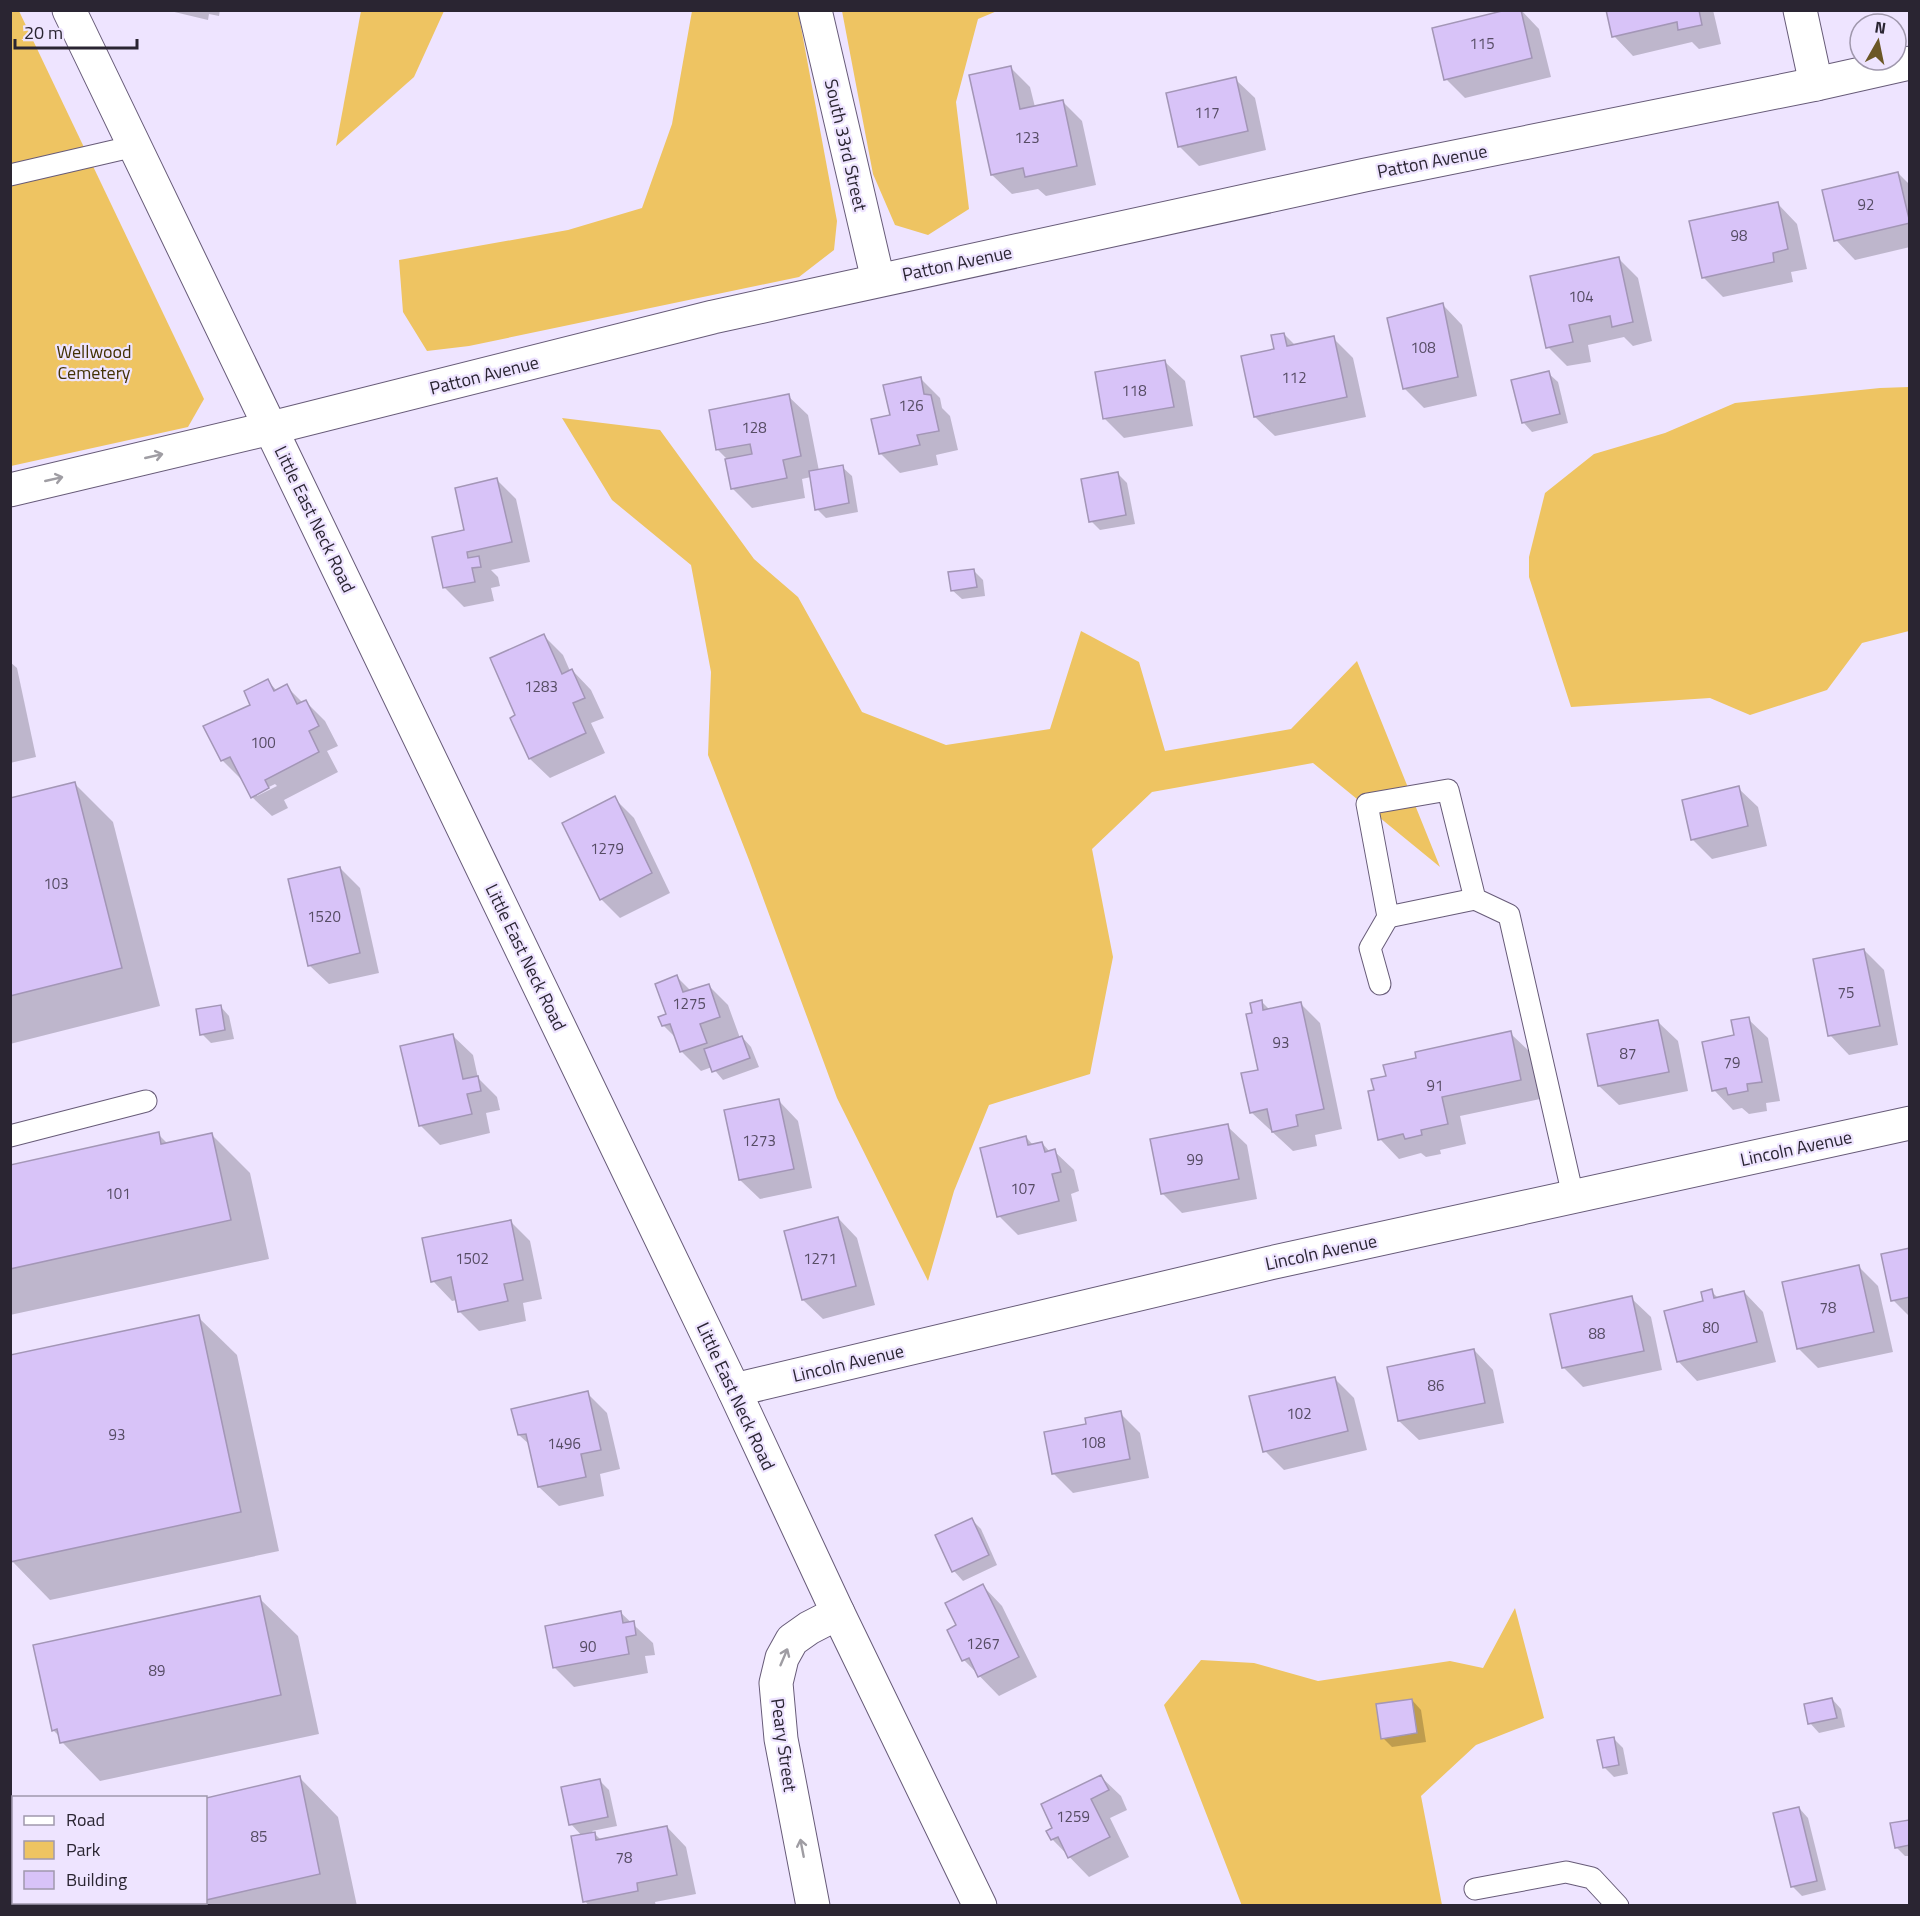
<svg xmlns="http://www.w3.org/2000/svg" width="1920" height="1916" font-family="'Titillium Web',sans-serif">
	<style>
		.green { fill: #eec462 }
		.shadow { fill: #0003; fill-rule: evenodd }
		.building { fill: #d8c3f8; stroke: #a396b6; stroke-width: 1.5 }
		.lines { fill: none; stroke-linecap: round; stroke-linejoin: round }
		.lane-casing { stroke: #675b78; stroke-width: 23 }
		.street-casing { stroke: #675b78; stroke-width: 35 }
		.secondary-casing { stroke: #675b78; stroke-width: 35 }
		.lane { stroke: #fff; stroke-width: 21 }
		.street { stroke: #fff; stroke-width: 33 }
		.secondary { stroke: #fff; stroke-width: 33 }
		.oneway { stroke: #9f9da3 }
		.labels { text-anchor: middle; dominant-baseline: central; stroke-width: 4.5; stroke-linejoin: round; paint-order: stroke }
		.number-label { font-size: 15px; fill: #564c64 }
		.street-label { font-size: 18px; fill: #2a2532; stroke: #eee4ff }
		.park-label { font-size: 18px; fill: #423104; stroke: #eee4ff }
	</style>
	<rect width="100%" height="100%" fill="#eee4ff"/>
	<!-- green -->
	<g class="green">
		<polygon points="10,11 19,11 204,399 188,427 11,466"/>
		<polygon points="361,11 444,11 414,77 336,146"/>
		<polygon points="692,11 798,11 837,221 834,250 799,277 469,346 427,351 403,312 399,260 568,230 642,208 672,124"/>
		<polygon points="842,11 997,11 978,19 956,102 969,209 928,235 895,225 873,174"/>
		<polygon points="1909,387 1909,631 1862,643 1827,690 1750,715 1710,698 1571,707 1529,577 1529,557 1545,493 1594,454 1665,433 1735,403 1880,388"/>
		<polygon points="562,418 660,430 754,559 798,597 862,712 946,745 1050,729 1081,631 1139,662 1165,751 1291,729 1357,661 1440,867 1313,763 1152,792 1092,849 1113,957 1090,1074 989,1105 954,1191 928,1281 837,1098 749,860 708,755 711,672 691,565 612,500"/>
		<polygon points="1515,1608 1544,1718 1476,1745 1421,1796 1442,1905 1242,1906 1164,1705 1201,1660 1254,1663 1318,1681 1450,1661 1483,1668"/>
	</g>
	<!-- shadow -->
	<g class="shadow">
		<polygon points="166,10 220,10 219,16 209,14 208,20"/>
		<polygon points="1521,10 1539,29 1551,77 1465,98 1446,79"/>
		<polygon points="1608,10 1713,10 1721,44 1699,49 1692,42 1633,56 1614,36"/>
		<polygon points="1011,68 1030,87 1035,107 1062,101 1082,121 1096,185 1046,196 1038,189 1012,194 992,175"/>
		<polygon points="1235,79 1255,98 1266,150 1199,166 1179,146"/>
		<polygon points="1898,173 1910,185 1910,247 1855,260 1836,240"/>
		<polygon points="1778,204 1797,224 1807,269 1791,272 1793,282 1723,297 1703,277"/>
		<polygon points="1618,258 1638,278 1652,341 1633,346 1624,337 1588,345 1591,362 1567,366 1548,347"/>
		<polygon points="1443,305 1462,325 1477,396 1424,408 1404,388"/>
		<polygon points="1284,334 1296,346 1333,338 1353,358 1366,417 1275,436 1255,417 1275,350"/>
		<polygon points="1165,362 1185,381 1193,426 1124,438 1105,419"/>
		<polygon points="1548,373 1558,382 1568,423 1532,432 1523,422"/>
		<polygon points="921,379 940,398 942,408 950,416 958,450 936,455 938,465 900,473 880,453 892,417"/>
		<polygon points="788,396 808,415 819,471 842,467 852,476 858,512 826,518 817,509 811,477 802,479 805,498 752,508 732,488 727,459 718,450"/>
		<polygon points="1117,473 1127,483 1135,524 1100,530 1091,521"/>
		<polygon points="497,480 516,499 530,562 491,570 498,577 500,586 491,588 494,601 464,607 445,588 434,538 466,531"/>
		<polygon points="973,570 983,580 985,596 962,599 952,590"/>
		<polygon points="543,635 563,655 570,671 572,670 591,690 604,718 591,723 605,753 550,778 530,759 512,718 517,715"/>
		<polygon points="10,662 17,668 36,757 10,763"/>
		<path d="M268 681 277 691 286 686 303 703 306 702 325 721 338 746 327 751 338 772 284 800 288 808 272 816 252 797 242 780 222 760ZM275 784 277 786 257 796V793Z"/>
		<polygon points="75,784 113,822 160,1006 10,1044 10,800"/>
		<polygon points="1738,788 1758,807 1767,846 1712,859 1692,839"/>
		<polygon points="614,798 634,818 670,893 620,918 601,899"/>
		<polygon points="340,868 360,888 379,973 329,984 309,965"/>
		<polygon points="1864,950 1884,970 1898,1045 1849,1055 1830,1035"/>
		<polygon points="677,977 691,991 708,985 728,1005 740,1038 742,1037 751,1047 759,1067 723,1080 712,1067 701,1071 681,1051 677,1039 663,1025 668,1015"/>
		<polygon points="1261,1001 1270,1010 1301,1004 1320,1023 1342,1129 1315,1135 1317,1146 1293,1151 1251,1112 1260,1071 1253,1014"/>
		<polygon points="220,1006 229,1016 234,1039 211,1043 202,1034"/>
		<polygon points="1748,1019 1768,1038 1780,1101 1766,1103 1767,1111 1749,1114 1742,1108 1733,1110 1714,1090 1736,1036"/>
		<polygon points="1658,1022 1678,1041 1688,1091 1619,1105 1599,1086"/>
		<polygon points="1510,1033 1530,1052 1540,1099 1460,1116 1466,1144 1440,1150 1441,1154 1426,1157 1421,1153 1399,1159 1380,1139 1376,1091 1387,1077"/>
		<polygon points="453,1036 473,1055 478,1078 497,1097 500,1110 486,1113 490,1133 440,1145 420,1125"/>
		<polygon points="779,1101 798,1121 812,1188 760,1199 740,1180"/>
		<polygon points="1227,1126 1247,1145 1257,1199 1182,1213 1163,1194 1152,1140"/>
		<polygon points="158,1134 168,1144 212,1135 250,1173 269,1259 10,1315 10,1167"/>
		<polygon points="1026,1137 1033,1145 1042,1143 1050,1152 1054,1151 1074,1170 1079,1191 1071,1194 1077,1221 1018,1235 999,1216"/>
		<polygon points="838,1218 857,1238 875,1305 823,1319 803,1300"/>
		<polygon points="510,1221 530,1241 542,1299 523,1303 526,1321 479,1331 459,1311 457,1300 452,1301 433,1281"/>
		<polygon points="1910,1250 1910,1317 1893,1300"/>
		<polygon points="1859,1267 1878,1286 1893,1352 1818,1368 1799,1349 1784,1283"/>
		<polygon points="1711,1291 1719,1299 1744,1292 1763,1312 1776,1362 1697,1381 1678,1361"/>
		<polygon points="1631,1298 1651,1317 1662,1370 1583,1387 1563,1367"/>
		<polygon points="198,1317 237,1355 279,1551 50,1600 12,1561"/>
		<polygon points="1474,1350 1493,1370 1504,1423 1419,1440 1399,1421"/>
		<polygon points="1334,1378 1354,1398 1367,1450 1284,1470 1265,1451"/>
		<polygon points="587,1393 607,1413 620,1469 600,1474 604,1496 559,1506 539,1487 530,1445 519,1435"/>
		<polygon points="1120,1413 1140,1433 1149,1478 1073,1493 1053,1473"/>
		<polygon points="972,1520 981,1529 997,1565 963,1581 954,1571"/>
		<polygon points="983,1586 1002,1606 1037,1677 999,1696 964,1660 949,1630 958,1626"/>
		<polygon points="259,1598 298,1636 319,1734 100,1781 62,1742 61,1738 53,1730"/>
		<polygon points="620,1612 653,1643 655,1655 645,1656 648,1673 574,1687 555,1668 546,1627"/>
		<polygon points="1832,1699 1841,1709 1845,1727 1819,1733 1810,1723"/>
		<polygon points="1412,1700 1421,1710 1426,1742 1392,1747 1383,1738"/>
		<polygon points="1613,1738 1623,1748 1628,1774 1614,1777 1604,1767"/>
		<polygon points="1101,1777 1121,1796 1127,1810 1110,1818 1129,1857 1089,1877 1052,1839 1054,1828"/>
		<polygon points="300,1778 338,1817 357,1906 87,1906 85,1902 206,1902 206,1799"/>
		<polygon points="600,1781 609,1790 617,1826 592,1831 601,1840 667,1827 686,1847 696,1894 655,1902 656,1906 589,1906 585,1901 582,1836 571,1824"/>
		<polygon points="1799,1808 1808,1818 1826,1890 1802,1896 1792,1886"/>
		<polygon points="1908,1822 1910,1856 1905,1856 1896,1847"/>
	</g>
	<!-- building -->
	<g class="building">
		<polygon points="1506,10 1521,10 1532,58 1444,80 1432,28"/>
		<polygon points="1606,10 1699,10 1702,25 1678,30 1677,22 1612,37"/>
		<polygon points="1011,66 1020,109 1063,100 1077,166 1025,177 1023,168 991,175 969,75"/>
		<polygon points="1236,77 1248,131 1178,147 1166,93"/>
		<polygon points="1898,172 1910,223 1834,241 1822,190"/>
		<polygon points="1778,202 1788,249 1773,253 1774,262 1702,278 1689,221"/>
		<polygon points="1619,257 1633,322 1612,327 1610,316 1569,325 1573,342 1546,348 1530,276"/>
		<polygon points="1443,303 1458,377 1403,389 1387,318"/>
		<polygon points="1284,333 1287,346 1334,336 1347,397 1254,417 1241,356 1274,349 1271,335"/>
		<polygon points="1165,360 1174,407 1103,419 1095,372"/>
		<polygon points="1549,371 1560,414 1522,423 1511,380"/>
		<polygon points="921,377 924,394 931,395 939,431 917,435 920,445 879,454 871,419 890,415 883,385"/>
		<polygon points="789,394 801,456 783,460 787,478 731,489 725,459 752,454 750,444 716,450 709,410"/>
		<polygon points="843,465 849,503 815,510 809,471"/>
		<polygon points="1118,472 1126,515 1089,522 1081,479"/>
		<polygon points="497,478 512,542 467,552 468,558 479,556 481,567 472,568 475,582 443,588 432,537 464,530 455,488"/>
		<polygon points="974,569 977,587 951,591 948,572"/>
		<polygon points="544,634 562,674 572,669 585,698 573,703 586,733 529,759 510,718 515,715 490,658"/>
		<polygon points="268,679 274,691 287,684 297,704 306,700 319,726 309,731 319,752 265,780 269,788 251,798 230,757 221,761 203,726 250,705 244,691"/>
		<polygon points="75,782 122,968 10,996 10,798"/>
		<polygon points="1739,786 1748,826 1691,840 1682,800"/>
		<polygon points="615,796 652,873 600,900 562,823"/>
		<polygon points="340,867 360,953 308,966 288,879"/>
		<polygon points="1864,949 1880,1026 1828,1036 1813,959"/>
		<polygon points="677,975 683,992 709,984 720,1017 700,1024 707,1043 680,1052 670,1024 662,1026 658,1017 666,1014 655,984"/>
		<polygon points="1262,1000 1263,1010 1301,1002 1324,1109 1296,1115 1298,1126 1272,1132 1267,1109 1250,1113 1241,1073 1258,1070 1246,1014 1252,1013 1250,1003"/>
		<polygon points="221,1005 225,1030 200,1035 196,1009"/>
		<polygon points="1749,1017 1762,1082 1747,1084 1748,1091 1728,1095 1726,1088 1712,1091 1702,1042 1734,1035 1731,1020"/>
		<polygon points="1658,1020 1669,1072 1598,1086 1587,1034"/>
		<polygon points="1511,1031 1521,1080 1442,1097 1448,1124 1421,1130 1422,1135 1405,1139 1403,1134 1378,1140 1368,1091 1374,1090 1371,1079 1386,1076 1383,1065 1416,1058 1415,1052"/>
		<polygon points="453,1034 463,1079 478,1076 481,1091 467,1094 472,1114 419,1126 400,1046"/>
		<polygon points="742,1036 750,1058 712,1072 704,1049"/>
		<polygon points="779,1099 794,1169 739,1180 724,1110"/>
		<polygon points="1228,1124 1239,1179 1161,1194 1150,1139"/>
		<polygon points="159,1132 161,1144 212,1133 231,1220 10,1269 10,1165"/>
		<polygon points="1026,1136 1028,1145 1042,1142 1045,1152 1055,1149 1061,1172 1052,1174 1059,1201 997,1217 980,1148"/>
		<polygon points="838,1217 856,1286 802,1300 784,1231"/>
		<polygon points="511,1220 523,1280 504,1284 508,1301 458,1312 451,1277 431,1282 422,1238"/>
		<polygon points="1910,1248 1910,1297 1891,1301 1881,1254"/>
		<polygon points="1859,1265 1874,1332 1797,1349 1782,1282"/>
		<polygon points="1712,1289 1714,1298 1744,1291 1757,1342 1677,1362 1664,1311 1703,1301 1701,1292"/>
		<polygon points="1632,1296 1644,1351 1562,1368 1550,1314"/>
		<polygon points="199,1315 241,1512 10,1562 10,1355"/>
		<polygon points="1474,1349 1485,1403 1398,1421 1387,1367"/>
		<polygon points="1335,1377 1348,1431 1263,1452 1249,1396"/>
		<polygon points="588,1391 601,1450 581,1454 586,1477 538,1487 526,1434 518,1435 511,1409"/>
		<polygon points="1121,1411 1130,1459 1052,1474 1044,1432 1086,1424 1085,1418"/>
		<polygon points="972,1518 989,1555 952,1572 935,1535"/>
		<polygon points="983,1584 1019,1657 978,1677 969,1658 962,1661 947,1630 956,1625 945,1603"/>
		<polygon points="260,1596 281,1695 60,1743 57,1729 52,1731 33,1645"/>
		<polygon points="621,1611 623,1623 634,1621 636,1635 626,1637 629,1654 553,1668 545,1626"/>
		<polygon points="1832,1698 1837,1718 1808,1724 1804,1704"/>
		<polygon points="1412,1699 1417,1733 1381,1739 1376,1704"/>
		<polygon points="1614,1737 1619,1765 1603,1768 1597,1740"/>
		<polygon points="1101,1775 1109,1790 1091,1799 1110,1837 1068,1858 1058,1837 1051,1840 1046,1831 1052,1828 1041,1804"/>
		<polygon points="300,1776 320,1874 206,1900 206,1798"/>
		<polygon points="600,1779 608,1817 569,1825 561,1787"/>
		<polygon points="1799,1807 1817,1881 1791,1887 1773,1813"/>
		<polygon points="1909,1820 1910,1845 1895,1848 1890,1823"/>
		<polygon points="667,1826 677,1875 637,1883 638,1891 583,1902 571,1836 595,1832 596,1840"/>
		<polygon points="83,1902 192,1902 179,1906 85,1906"/>
	</g>
	<g class="lines">
		<!-- lane casing -->
		<g class="lane-casing">
			<g id="lane">
				<polyline points="10,175 135,146"/>
				<polyline points="1475,899 1448,790 1367,804 1388,917 1475,899 1509,915 1573,1196"/>
				<polyline points="1380,984 1370,948 1388,917"/>
				<polyline points="10,1136 146,1101"/>
				<polyline points="1475,1889 1566,1872 1592,1878 1618,1906"/>
			</g>
		</g>
		<!-- street casing -->
		<g class="street-casing">
			<g id="street">
				<polyline points="815,10 878,280"/>
				<polyline points="1800,10 1816,84"/>
				<polyline points="10,490 271,428 713,317 795,299 1365,175 1816,84 1910,63"/>
				<polyline points="734,1390 1270,1263 1910,1123"/>
				<polyline points="813,1906 781,1739 776,1683 782,1658 792,1640 809,1628 838,1613"/>
			</g>
		</g>
		<!-- secondary casing -->
		<g class="secondary-casing">
			<polyline id="secondary" points="69,10 734,1390 838,1613 980,1906"/>
		</g>
		<!-- lane -->
		<use href="#lane" class="lane"/>
		<!-- street -->
		<use href="#street" class="street"/>
		<!-- secondary -->
		<use href="#secondary" class="secondary"/>
	</g>
	<!-- one-way arrows -->
	<defs><path id="oneway-shaft" d="M-6 0H5M1.5-3L5.5 0L1.5 3" fill="none" stroke-width="1.6" stroke-linecap="round" stroke-linejoin="round" transform="scale(1.5)"/></defs>
	<g class="oneway">
		<use href="#oneway-shaft" transform="translate(154 456) rotate(-13)"/>
		<use href="#oneway-shaft" transform="translate(54 479) rotate(-13)"/>
		<use href="#oneway-shaft" transform="translate(784 1657) rotate(-67)"/>
		<use href="#oneway-shaft" transform="translate(802 1848) rotate(-101)"/>
	</g>
	<g class="labels">
		<!-- number labels -->
		<g class="number-label">
			<text x="1482" y="43">115</text>
			<text x="1207" y="112">117</text>
			<text x="1027" y="137">123</text>
			<text x="1866" y="204">92</text>
			<text x="1739" y="235">98</text>
			<text x="1581" y="296">104</text>
			<text x="1423" y="347">108</text>
			<text x="1294" y="377">112</text>
			<text x="1134" y="390">118</text>
			<text x="911" y="405">126</text>
			<text x="754" y="427">128</text>
			<text x="541" y="686">1283</text>
			<text x="263" y="742">100</text>
			<text x="607" y="848">1279</text>
			<text x="56" y="883">103</text>
			<text x="324" y="916">1520</text>
			<text x="1846" y="992">75</text>
			<text x="689" y="1003">1275</text>
			<text x="1281" y="1042">93</text>
			<text x="1628" y="1053">87</text>
			<text x="1732" y="1062">79</text>
			<text x="1435" y="1085">91</text>
			<text x="759" y="1140">1273</text>
			<text x="1195" y="1159">99</text>
			<text x="1023" y="1188">107</text>
			<text x="118" y="1193">101</text>
			<text x="472" y="1258">1502</text>
			<text x="820" y="1258">1271</text>
			<text x="1828" y="1307">78</text>
			<text x="1711" y="1327">80</text>
			<text x="1597" y="1333">88</text>
			<text x="1436" y="1385">86</text>
			<text x="1299" y="1413">102</text>
			<text x="117" y="1434">93</text>
			<text x="1093" y="1442">108</text>
			<text x="564" y="1443">1496</text>
			<text x="983" y="1643">1267</text>
			<text x="588" y="1646">90</text>
			<text x="157" y="1670">89</text>
			<text x="1073" y="1816">1259</text>
			<text x="259" y="1836">85</text>
			<text x="624" y="1857">78</text>
		</g>
		<!-- street labels -->
		<g class="street-label">
			<text transform="translate(846 145) rotate(77)">South 33rd Street</text>
			<text transform="translate(1432 161) rotate(-11)">Patton Avenue</text>
			<text transform="translate(957 263) rotate(-12)">Patton Avenue</text>
			<text transform="translate(484 375) rotate(-14)">Patton Avenue</text>
			<text transform="translate(315 519) rotate(64)">Little East Neck Road</text>
			<text transform="translate(526 957) rotate(64)">Little East Neck Road</text>
			<text transform="translate(1796 1148) rotate(-12)">Lincoln Avenue</text>
			<text transform="translate(1321 1252) rotate(-12)">Lincoln Avenue</text>
			<text transform="translate(848 1363) rotate(-13)">Lincoln Avenue</text>
			<text transform="translate(736 1396) rotate(65)">Little East Neck Road</text>
			<text transform="translate(784 1745) rotate(82)">Peary Street</text>
		</g>
		<!-- park labels -->
		<g class="park-label">
			<text x="94" y="351">Wellwood<tspan x="94" dy="21">Cemetery</tspan></text>
		</g>
	</g>
	<!-- border -->
	<rect width="1920" height="1916" fill="none" stroke="#2a2532" stroke-width="24"/>
	<!-- legend -->
	<rect x="12" y="1796" width="195" height="108" fill="#eee4ff" stroke="#a098ad" stroke-width="1.5"/>
	<rect x="24" y="1816" width="30" height="9" fill="#ffffff" stroke="#a098ad" stroke-width="1.5"/>
	<text x="66" y="1826" font-size="18" fill="#2a2532">Road</text>
	<rect x="24" y="1841" width="30" height="18" fill="#eec462" stroke="#a098ad" stroke-width="1.5"/>
	<text x="66" y="1856" font-size="18" fill="#2a2532">Park</text>
	<rect x="24" y="1871" width="30" height="18" fill="#d8c3f8" stroke="#a098ad" stroke-width="1.5"/>
	<text x="66" y="1886" font-size="18" fill="#2a2532">Building</text>
	<!-- north arrow -->
	<g transform="translate(1878 42) rotate(9)"><circle r="28" fill="#eee4ff" stroke="#a098ad" stroke-width="1.5"/>
	<path d="M0-4.5L10 22L0 15L-10 22Z" fill="#6b5726"/>
	<text y="-9" font-size="16" font-weight="bold" text-anchor="middle" fill="#2a2532">N</text>
	</g>
	<!-- scale -->
	<path d="M15 39v9h122v-9" fill="none" stroke="#2a2532" stroke-width="3"/>
	<text x="24" y="39" font-size="18" fill="#2a2532" stroke="#eee4ff" stroke-width="4.5" paint-order="stroke">20 m</text>
</svg>
